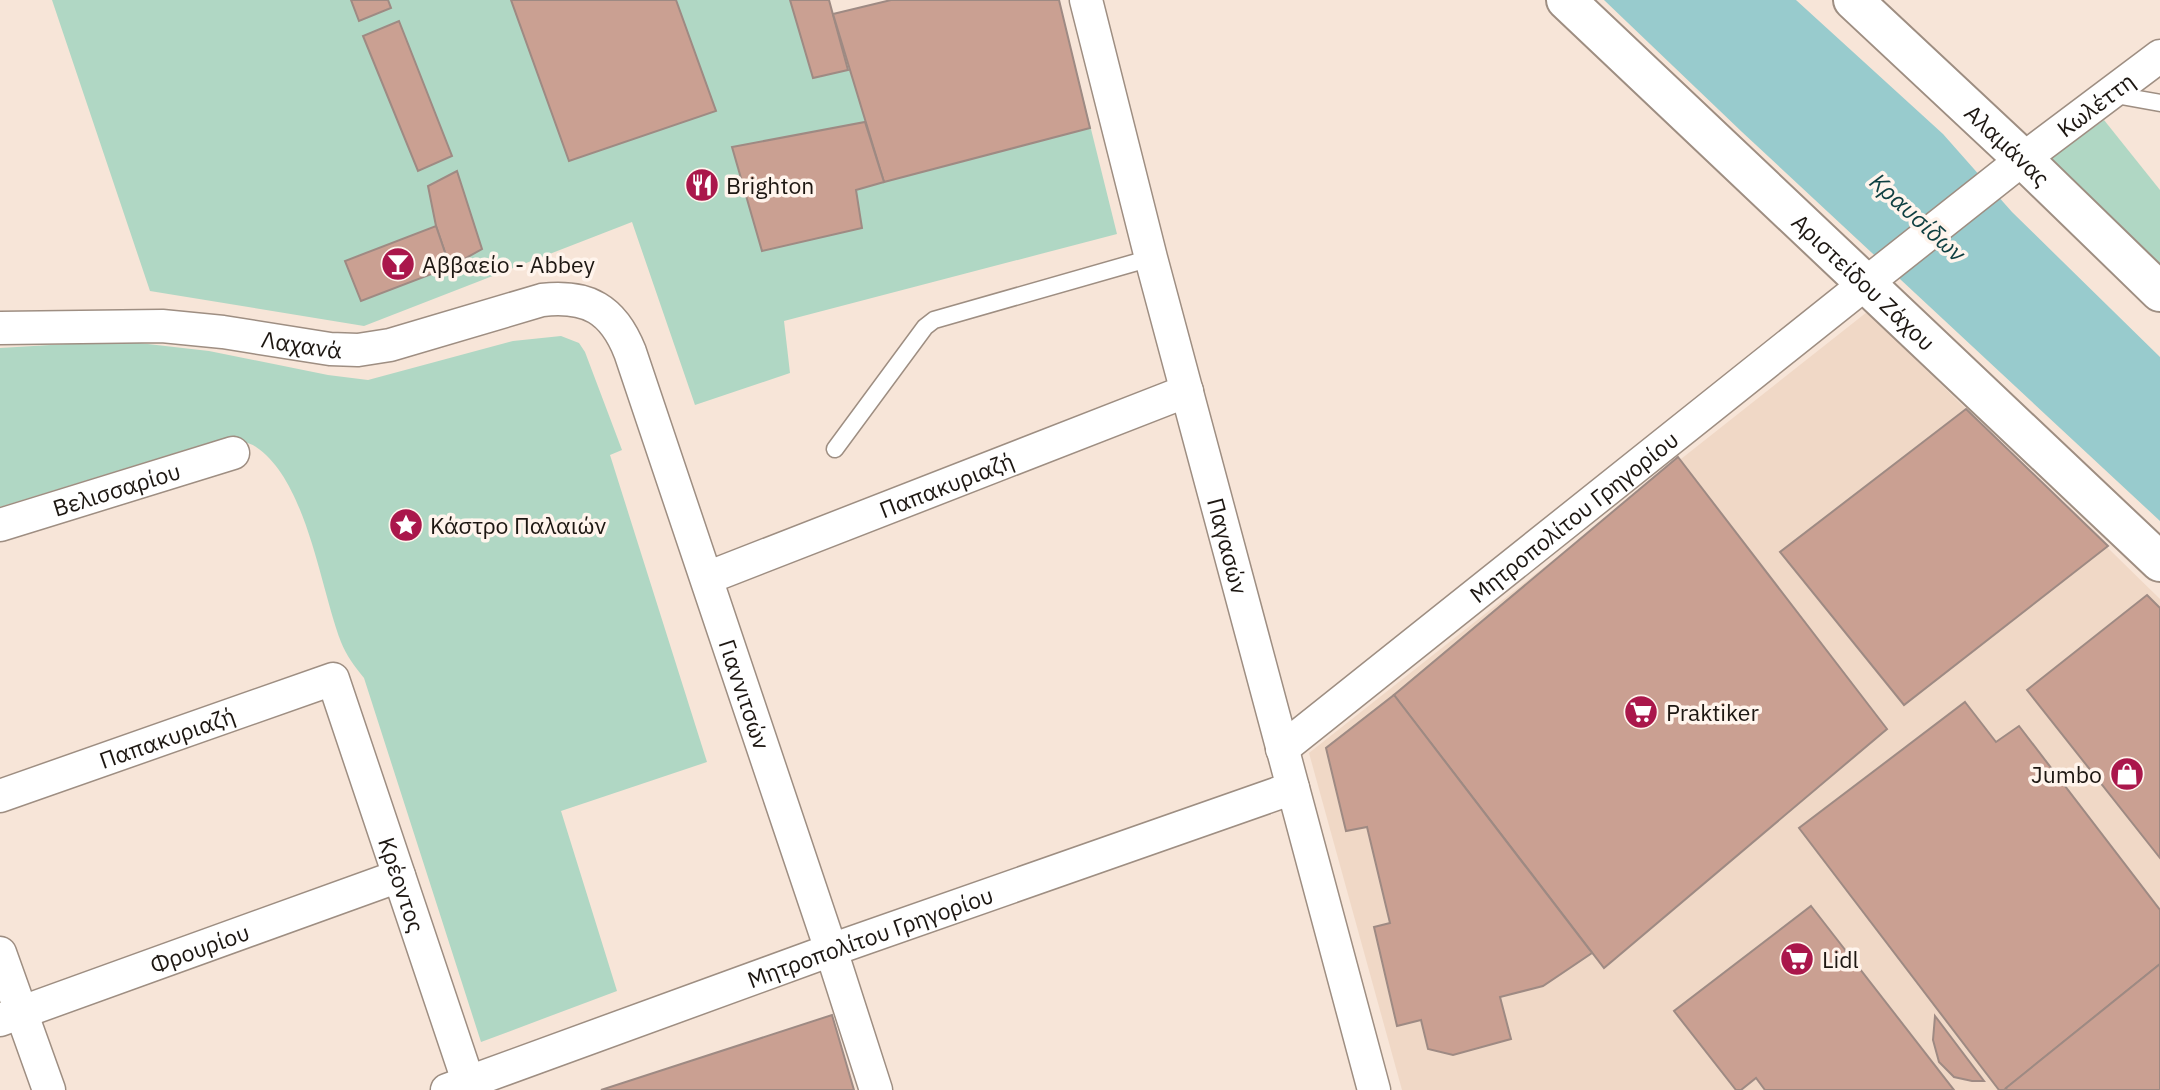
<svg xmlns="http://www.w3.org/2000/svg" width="2160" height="1090" font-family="'IBM Plex Sans',sans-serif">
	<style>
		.built { fill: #f0d8c6 }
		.green { fill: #b0d7c4 }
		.water { fill: #98cbcd }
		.building { fill: #caa092; stroke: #9e8a83; stroke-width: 2 }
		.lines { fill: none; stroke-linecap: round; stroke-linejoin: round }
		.service-casing { stroke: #9e8e82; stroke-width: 19 }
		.minor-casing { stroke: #9e8e82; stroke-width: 35 }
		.tertiary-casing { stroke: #9e8e82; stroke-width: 42 }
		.service { stroke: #fff; stroke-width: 16 }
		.minor { stroke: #fff; stroke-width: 32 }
		.tertiary { stroke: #fff; stroke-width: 38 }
		.labels { text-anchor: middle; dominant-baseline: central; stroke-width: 7; stroke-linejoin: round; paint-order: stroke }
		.street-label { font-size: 23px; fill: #1d1712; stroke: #fff4ec }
		.poi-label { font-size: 23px; fill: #1d1712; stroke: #fff4ec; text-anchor: start }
		.water-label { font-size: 24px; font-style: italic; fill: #0e3f41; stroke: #fff4ec }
	</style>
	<rect width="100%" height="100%" fill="#f7e5d8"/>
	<!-- built -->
	<polygon class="built" points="1867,312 2160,599 2160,1090 1402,1090 1309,753"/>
	<!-- green -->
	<g class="green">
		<polygon points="52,0 829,0 833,14 1059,0 1117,234 784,321 790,373 695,405 632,222 364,326 150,291"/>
		<polygon points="2104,120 2160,190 2160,267 2049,160"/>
		<path d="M561 336 579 343 585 352 622 450 610 455 707 762 561 811 617 991 481 1042 364 678C355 667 346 655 341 642 320 587 307 481 256 447 244 439 227 440 214 441L0 507V348L101 342 139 343 209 351 328 375 368 380 513 341Z"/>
	</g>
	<!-- water -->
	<polygon class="water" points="1604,0 1796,0 1943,134 2012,212 2160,357 2160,521 1742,132"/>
	<!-- building -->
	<g class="building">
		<polygon points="351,0 388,0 391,8 359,21"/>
		<polygon points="511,0 676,0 716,111 569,161"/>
		<polygon points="790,0 829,0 848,70 813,78"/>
		<polygon points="891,0 1059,0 1090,128 884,182 833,14"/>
		<polygon points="399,21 452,156 418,171 363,36"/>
		<polygon points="865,122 884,182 856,190 862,228 762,251 732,147"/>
		<polygon points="457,171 482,249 450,267 436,226 428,186"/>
		<polygon points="436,226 450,267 361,301 345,261"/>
		<polygon points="1966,409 2108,546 1904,705 1780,552"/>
		<polygon points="1678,457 1887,729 1604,968 1394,695"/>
		<polygon points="2147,595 2160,608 2160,858 2027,690"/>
		<polygon points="1394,695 1592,953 1543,986 1500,997 1511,1039 1453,1055 1428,1049 1421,1020 1397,1026 1374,927 1390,923 1367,827 1346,831 1326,748"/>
		<polygon points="1965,702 1996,742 2019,726 2160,910 2160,964 2004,1090 1999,1090 1799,828"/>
		<polygon points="1811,906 1954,1090 1765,1090 1756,1078 1741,1090 1736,1090 1674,1011"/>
		<polygon points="2160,964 2160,1090 2007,1090 2006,1088"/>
		<polygon points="832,1015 854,1090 601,1090"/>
		<polygon points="1935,1016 1984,1081 1972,1081 1954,1077 1939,1062 1933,1040"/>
	</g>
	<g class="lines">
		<!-- service casing -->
		<g class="service-casing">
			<g id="service">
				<polyline points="2110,94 2160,103"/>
				<polyline points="835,449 925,327 934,320 1151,258"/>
			</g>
		</g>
		<!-- minor casing -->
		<g class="minor-casing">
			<g id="minor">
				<path id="s1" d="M1086 0 1151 258 1374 1090"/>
				<path id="s2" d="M0 328 162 326 223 332 330 349 358 350 390 345 542 300C588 295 613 309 630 352L831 950 876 1090"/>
				<path id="s3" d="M0 525 233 453"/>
				<path id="s4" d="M707 578 1187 391"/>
				<path id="s5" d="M1282 749 1865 284 2023 159 2160 56"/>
				<path id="s6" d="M0 796 333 679 471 1090"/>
				<polyline points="0,953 49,1090"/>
				<path id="s7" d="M0 1020 399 876"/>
				<path id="s8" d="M447 1090 831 950 1293 788"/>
			</g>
		</g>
		<!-- tertiary casing -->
		<g class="tertiary-casing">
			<g id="tertiary">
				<path id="s9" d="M1566 0 2160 562"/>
				<path id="s10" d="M1853 0 2023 159 2160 292"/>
			</g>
		</g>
		<!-- service -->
		<use href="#service" class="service"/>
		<!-- minor -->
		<use href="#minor" class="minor"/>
		<!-- tertiary -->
		<use href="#tertiary" class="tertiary"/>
	</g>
	<!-- icons -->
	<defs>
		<g id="restaurant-disc" transform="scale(1.75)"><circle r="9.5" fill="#aa174b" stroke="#fff4ec"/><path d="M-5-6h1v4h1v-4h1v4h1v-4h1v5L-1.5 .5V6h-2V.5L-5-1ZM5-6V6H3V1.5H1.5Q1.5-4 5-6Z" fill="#fff"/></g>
		<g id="bar-disc" transform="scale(1.75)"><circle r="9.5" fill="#aa174b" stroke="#fff4ec"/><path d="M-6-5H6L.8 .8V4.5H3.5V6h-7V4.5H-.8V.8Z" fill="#fff"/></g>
		<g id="sight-disc" transform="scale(1.75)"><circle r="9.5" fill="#aa174b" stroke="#fff4ec"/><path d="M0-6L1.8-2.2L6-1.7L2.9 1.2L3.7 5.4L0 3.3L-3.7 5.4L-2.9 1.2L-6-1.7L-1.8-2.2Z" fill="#fff"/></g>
		<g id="supermarket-disc" transform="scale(1.75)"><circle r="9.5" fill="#aa174b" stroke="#fff4ec"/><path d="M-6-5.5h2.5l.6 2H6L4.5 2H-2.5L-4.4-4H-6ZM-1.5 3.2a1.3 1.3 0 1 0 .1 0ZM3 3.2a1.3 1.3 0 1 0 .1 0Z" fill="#fff"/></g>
		<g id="shop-disc" transform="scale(1.75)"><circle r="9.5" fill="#aa174b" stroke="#fff4ec"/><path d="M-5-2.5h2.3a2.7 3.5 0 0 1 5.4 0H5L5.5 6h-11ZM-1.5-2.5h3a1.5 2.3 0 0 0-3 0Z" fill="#fff"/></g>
	</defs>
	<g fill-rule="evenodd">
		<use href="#restaurant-disc" x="702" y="185"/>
		<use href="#bar-disc" x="398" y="264"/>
		<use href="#sight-disc" x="406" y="525"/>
		<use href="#supermarket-disc" x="1641" y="712"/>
		<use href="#shop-disc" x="2127" y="774"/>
		<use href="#supermarket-disc" x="1797" y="959"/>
	</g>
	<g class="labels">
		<!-- street labels -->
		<g class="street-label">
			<text stroke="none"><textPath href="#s5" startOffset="1038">Κωλέττη</textPath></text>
			<text stroke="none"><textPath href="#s10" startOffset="212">Αλαμάνας</textPath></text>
			<text stroke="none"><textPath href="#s9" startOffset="410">Αριστείδου Ζάχου</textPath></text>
			<text stroke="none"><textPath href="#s2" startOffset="303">Λαχανά</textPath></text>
			<text stroke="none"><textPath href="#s4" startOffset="257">Παπακυριαζή</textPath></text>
			<text stroke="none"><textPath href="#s3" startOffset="122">Βελισσαρίου</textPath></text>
			<text stroke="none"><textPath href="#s5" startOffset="373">Μητροπολίτου Γρηγορίου</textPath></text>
			<text stroke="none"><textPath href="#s1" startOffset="564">Παγασών</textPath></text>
			<text stroke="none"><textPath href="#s2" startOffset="1024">Γιαννιτσών</textPath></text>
			<text stroke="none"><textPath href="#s6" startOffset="177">Παπακυριαζή</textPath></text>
			<text stroke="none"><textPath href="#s6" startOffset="570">Κρέοντος</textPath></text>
			<text stroke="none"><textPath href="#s8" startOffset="450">Μητροπολίτου Γρηγορίου</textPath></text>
			<text stroke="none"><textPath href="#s7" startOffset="212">Φρουρίου</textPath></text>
		</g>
		<!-- poi labels -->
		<g class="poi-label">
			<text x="726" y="185">Brighton</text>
			<text x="422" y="264">Αββαείο - Abbey</text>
			<text x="430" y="525">Κάστρο Παλαιών</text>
			<text x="1666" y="712">Praktiker</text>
			<text x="2102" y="774" text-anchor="end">Jumbo</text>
			<text x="1822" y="959">Lidl</text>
		</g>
		<!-- water labels -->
		<g class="water-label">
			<text transform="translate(1918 217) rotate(42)">Κραυσίδων</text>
		</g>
	</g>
</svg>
